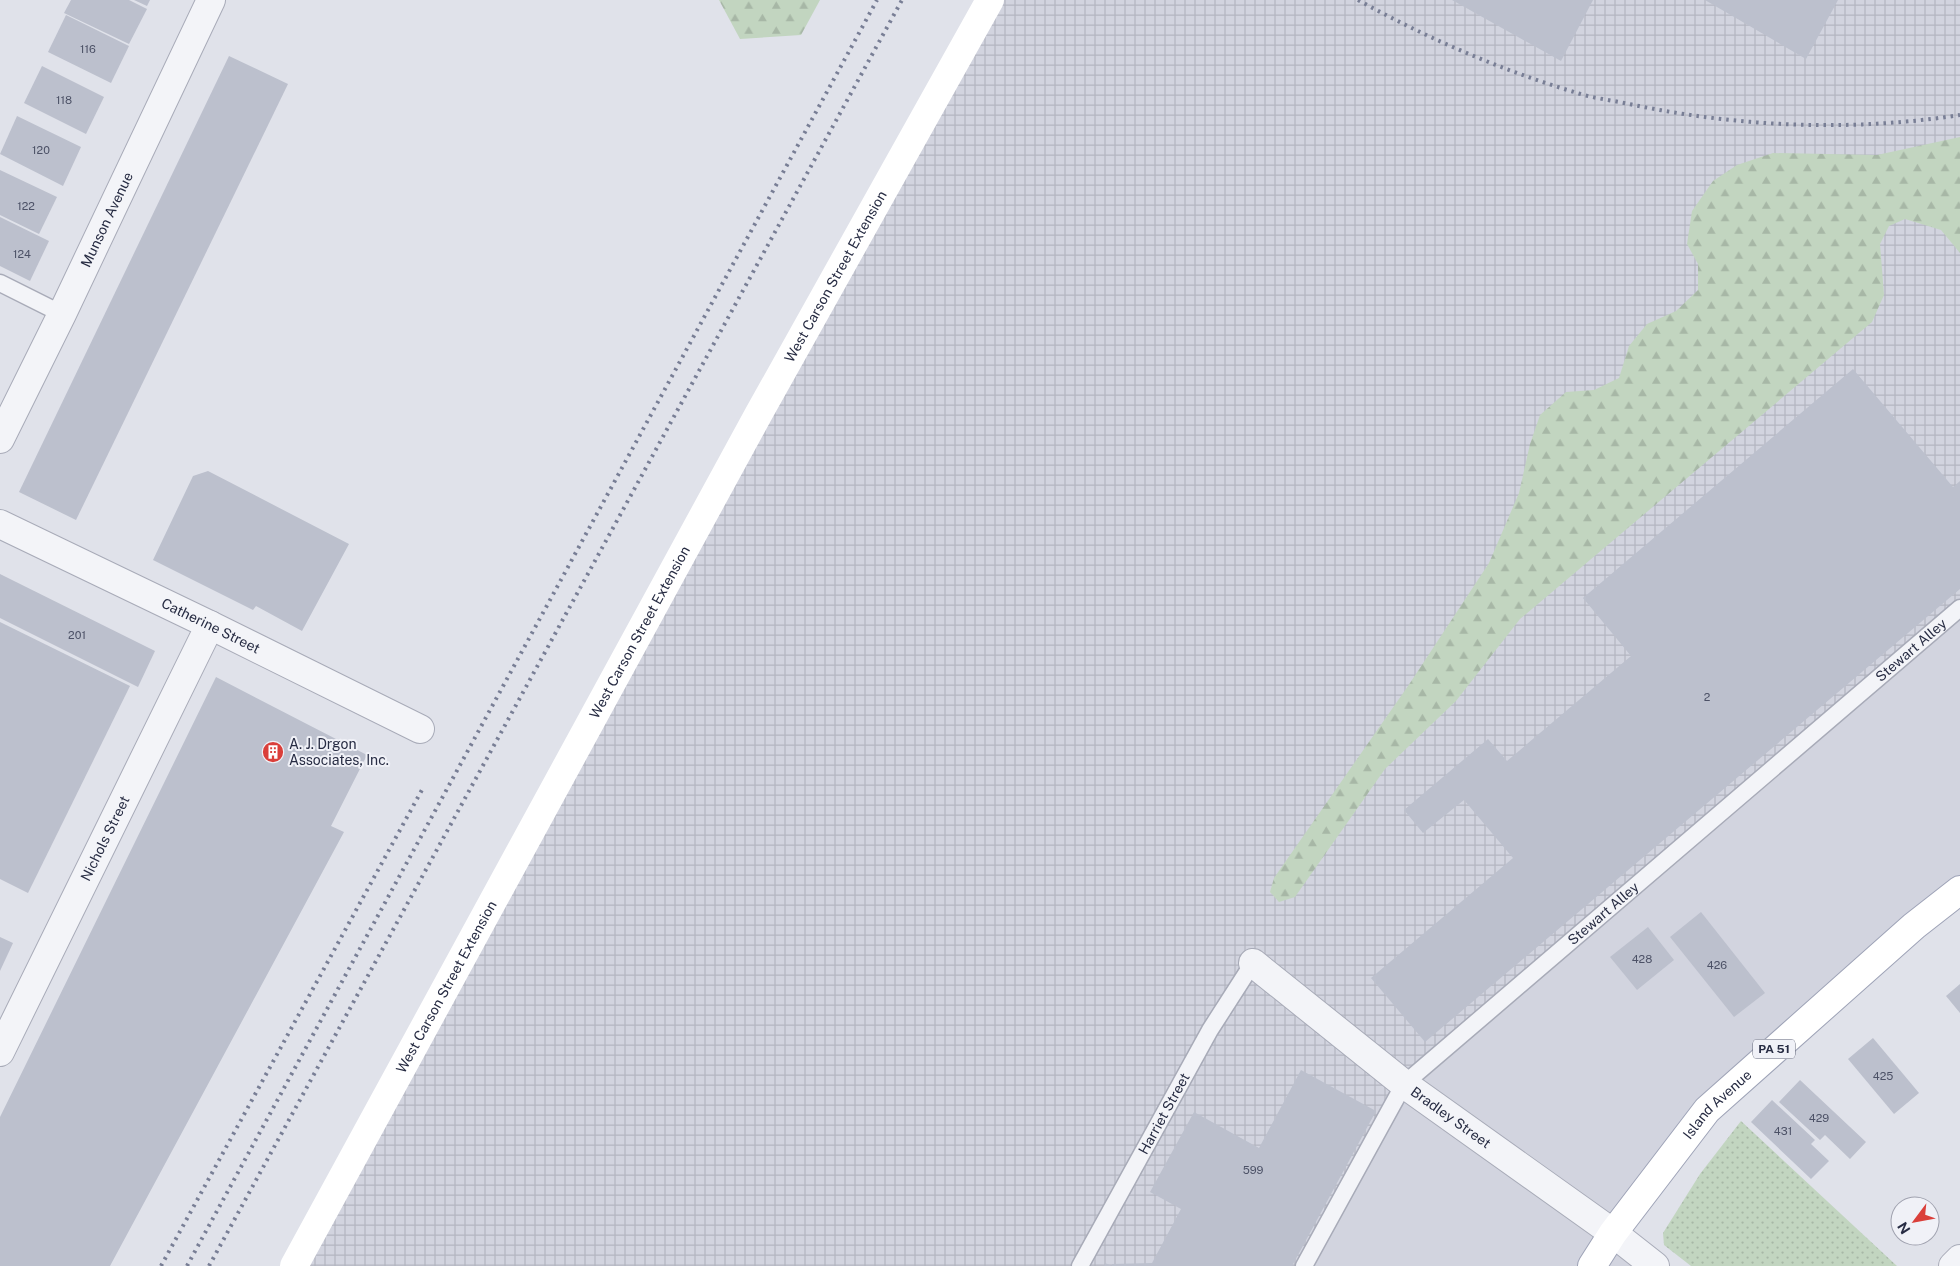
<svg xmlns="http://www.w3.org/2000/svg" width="1960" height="1266" font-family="'Public Sans',sans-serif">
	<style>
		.built { fill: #d2d4df }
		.industrial { fill: url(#industrial-grid) }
		.grass { fill: url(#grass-dots) }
		.forest { fill: url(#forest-firs) }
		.building { fill: #bcc0cd }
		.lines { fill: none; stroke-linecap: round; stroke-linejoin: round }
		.lane-casing { stroke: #a8abb8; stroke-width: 19 }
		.street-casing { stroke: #a8abb8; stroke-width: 30 }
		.primary-casing { stroke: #9ea3b7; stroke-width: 30 }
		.lane { stroke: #f3f4f8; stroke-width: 16 }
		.street { stroke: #f3f4f8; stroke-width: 28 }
		.secondary { stroke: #fff; stroke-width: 28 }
		.primary { stroke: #fff; stroke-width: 28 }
		.rail { stroke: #787e95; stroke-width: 4; stroke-dasharray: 2.5 5; stroke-linecap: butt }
		.labels { text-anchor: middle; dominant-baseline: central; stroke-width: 4; stroke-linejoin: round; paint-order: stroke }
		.number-label { font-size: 11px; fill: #4c5166 }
		.shield { fill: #f0f1f7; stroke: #636779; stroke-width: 1 }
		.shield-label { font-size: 12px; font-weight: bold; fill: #272c43 }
		.street-label { font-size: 14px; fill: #272c43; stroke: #f0f1f7 }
		.poi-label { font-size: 14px; fill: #272c43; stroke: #f0f1f7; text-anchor: start }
	</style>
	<defs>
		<pattern id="industrial-grid" width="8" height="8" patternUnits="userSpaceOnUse" patternTransform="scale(1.25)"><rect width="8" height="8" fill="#d2d4df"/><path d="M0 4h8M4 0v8" fill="none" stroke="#b4b6c1"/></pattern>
		<pattern id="grass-dots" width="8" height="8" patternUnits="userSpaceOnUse" patternTransform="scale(1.25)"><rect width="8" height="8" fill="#c2d5c0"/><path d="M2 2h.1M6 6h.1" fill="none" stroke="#a7b7a6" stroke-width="1.8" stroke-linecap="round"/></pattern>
		<pattern id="forest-firs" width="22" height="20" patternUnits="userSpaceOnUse" patternTransform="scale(1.25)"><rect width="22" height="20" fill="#c2d5c0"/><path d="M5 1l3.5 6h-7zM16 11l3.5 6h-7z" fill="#a7b7a6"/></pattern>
	</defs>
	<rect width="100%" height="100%" fill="#e0e2ea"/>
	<!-- built -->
	<polygon class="built" points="1960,608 1960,890 1777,1046 1613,1232 1655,1266 1304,1266 1404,1084"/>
	<!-- industrial -->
	<polygon class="industrial" points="990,0 1960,0 1960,608 1404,1084 1304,1266 294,1266"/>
	<!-- grass -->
	<polygon class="grass" points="1741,1121 1897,1266 1691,1266 1664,1245 1663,1233 1700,1174"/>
	<!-- forest -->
	<g class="forest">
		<polygon points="719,0 820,0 801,35 740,39"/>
		<polygon points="1960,137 1960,253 1941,230 1905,219 1889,226 1880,244 1884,295 1872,322 1520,619 1456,701 1385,769 1295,897 1279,902 1270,892 1274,878 1408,686 1489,563 1519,493 1530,444 1540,415 1566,392 1594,390 1619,378 1629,346 1647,324 1676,311 1698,290 1698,264 1687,244 1692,211 1713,181 1737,165 1773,153 1877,155"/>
	</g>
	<!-- building -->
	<g class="building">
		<polygon points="71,0 129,0 147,9 129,44 64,13"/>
		<polygon points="134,0 150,0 147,6"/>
		<polygon points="1452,0 1593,0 1561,61"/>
		<polygon points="1705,0 1838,0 1806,59"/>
		<polygon points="66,15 129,46 111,83 48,52"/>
		<polygon points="229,56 288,84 76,520 19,492"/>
		<polygon points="42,66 104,97 86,134 24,103"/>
		<polygon points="17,116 81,147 63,186 0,154"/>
		<polygon points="0,170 57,197 39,234 0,215"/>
		<polygon points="0,217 49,241 30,281 0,266"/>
		<polygon points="1853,369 1953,487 1960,481 1960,589 1425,1042 1371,978 1513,858 1464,800 1423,833 1404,810 1488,739 1507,761 1631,656 1583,598"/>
		<polygon points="208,471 349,544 302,631 256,606 253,610 153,560 193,476"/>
		<polygon points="0,574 155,651 138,687 0,618"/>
		<polygon points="0,622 130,686 28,893 0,879"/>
		<polygon points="216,677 367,755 331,826 344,832 110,1266 0,1266 0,1117"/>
		<polygon points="1701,912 1765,993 1734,1017 1670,937"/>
		<polygon points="1648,927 1674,960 1637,990 1610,957"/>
		<polygon points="0,937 13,943 0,971"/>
		<polygon points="1960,984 1960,1013 1946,996"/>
		<polygon points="1873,1038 1919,1093 1894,1114 1848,1059"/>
		<polygon points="1301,1070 1376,1111 1292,1266 1104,1266 1105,1263 1112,1266 1112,1264 1152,1263 1181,1209 1150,1192 1194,1112 1259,1148"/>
		<polygon points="1800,1080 1866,1142 1850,1159 1825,1135 1820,1140 1779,1102"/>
		<polygon points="1772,1100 1815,1140 1811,1144 1829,1161 1811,1179 1751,1122"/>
	</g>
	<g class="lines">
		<!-- lane casing -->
		<g class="lane-casing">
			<g id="lane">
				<polyline points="0,283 62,314"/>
				<path id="s1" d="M1080 1266 1210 1030 1253 963"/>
				<path id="s2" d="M1304 1266 1404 1084 1960 608"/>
			</g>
		</g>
		<!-- street casing -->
		<g class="street-casing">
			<g id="street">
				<path id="s3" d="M0 439 62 314 211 0"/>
				<path id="s4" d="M0 524 210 625 420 729"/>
				<path id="s5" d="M1253 963 1404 1084 1613 1233 1655 1266"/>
				<path id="s6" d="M0 1052 210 625"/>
				<polyline points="1953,1266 1960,1259"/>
			</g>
		</g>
		<!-- primary casing -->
		<g class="primary-casing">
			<g id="primary">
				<path id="s8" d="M1592 1266 1613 1233 1707 1110 1914 926 1960 890"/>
			</g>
		</g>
		<!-- lane -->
		<use href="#lane" class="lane"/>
		<!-- street -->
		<use href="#street" class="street"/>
		<!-- secondary -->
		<path class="secondary" id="s7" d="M294 1266 758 415 990 0"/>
		<!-- primary -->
		<use href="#primary" class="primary"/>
		<!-- rail -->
		<g class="rail">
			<path d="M1358 0C1427 38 1498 69 1574 92 1591 98 1611 100 1629 104 1738 127 1850 132 1960 115"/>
			<polyline points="161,1266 423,788"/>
			<polyline points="187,1266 877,0"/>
			<polyline points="209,1266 902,0"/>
		</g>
	</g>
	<!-- icons -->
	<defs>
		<g id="building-disc" transform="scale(1.125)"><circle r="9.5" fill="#da3f3a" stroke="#f0f1f7"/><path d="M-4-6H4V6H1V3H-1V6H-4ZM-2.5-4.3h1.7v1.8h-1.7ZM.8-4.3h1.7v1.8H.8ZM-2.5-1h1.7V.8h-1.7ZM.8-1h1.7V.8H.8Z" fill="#fff"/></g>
	</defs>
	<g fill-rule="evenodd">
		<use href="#building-disc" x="273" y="752"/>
	</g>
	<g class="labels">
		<!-- number labels -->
		<g class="number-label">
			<text x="88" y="49">116</text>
			<text x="64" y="100">118</text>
			<text x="41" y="150">120</text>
			<text x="26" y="206">122</text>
			<text x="22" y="254">124</text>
			<text x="77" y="635">201</text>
			<text x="1707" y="697">2</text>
			<text x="1642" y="959">428</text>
			<text x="1717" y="965">426</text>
			<text x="1883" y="1076">425</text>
			<text x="1819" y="1118">429</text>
			<text x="1783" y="1131">431</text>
			<text x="1253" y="1170">599</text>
		</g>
		<!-- shield labels -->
		<rect class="shield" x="1753" y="1039.5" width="42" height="19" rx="4"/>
		<g class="shield-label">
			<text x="1774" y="1049">PA 51</text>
		</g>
		<!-- street labels -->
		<g class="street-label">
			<text stroke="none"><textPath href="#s3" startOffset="244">Munson Avenue</textPath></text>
			<text stroke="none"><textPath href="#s7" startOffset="1128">West Carson Street Extension</textPath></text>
			<text stroke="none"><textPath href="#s4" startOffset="234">Catherine Street</textPath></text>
			<text stroke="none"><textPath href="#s7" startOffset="722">West Carson Street Extension</textPath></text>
			<text stroke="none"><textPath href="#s2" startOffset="875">Stewart Alley</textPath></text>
			<text stroke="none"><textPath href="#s6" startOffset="238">Nichols Street</textPath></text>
			<text stroke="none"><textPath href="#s2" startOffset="470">Stewart Alley</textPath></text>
			<text stroke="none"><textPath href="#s7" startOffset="318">West Carson Street Extension</textPath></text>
			<text stroke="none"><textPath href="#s8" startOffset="205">Island Avenue</textPath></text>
			<text stroke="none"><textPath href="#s1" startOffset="174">Harriet Street</textPath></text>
			<text stroke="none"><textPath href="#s5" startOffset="251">Bradley Street</textPath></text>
		</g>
		<!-- poi labels -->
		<g class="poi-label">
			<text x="289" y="744">A. J. Drgon<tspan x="289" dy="16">Associates, Inc.</tspan></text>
		</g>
	</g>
	<!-- north arrow -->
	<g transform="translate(1915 1221) rotate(238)"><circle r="24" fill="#f0f1f7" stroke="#a0a2af"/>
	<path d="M0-4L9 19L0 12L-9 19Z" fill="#da3f3a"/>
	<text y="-8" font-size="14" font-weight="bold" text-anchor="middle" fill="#272c43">N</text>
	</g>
</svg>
